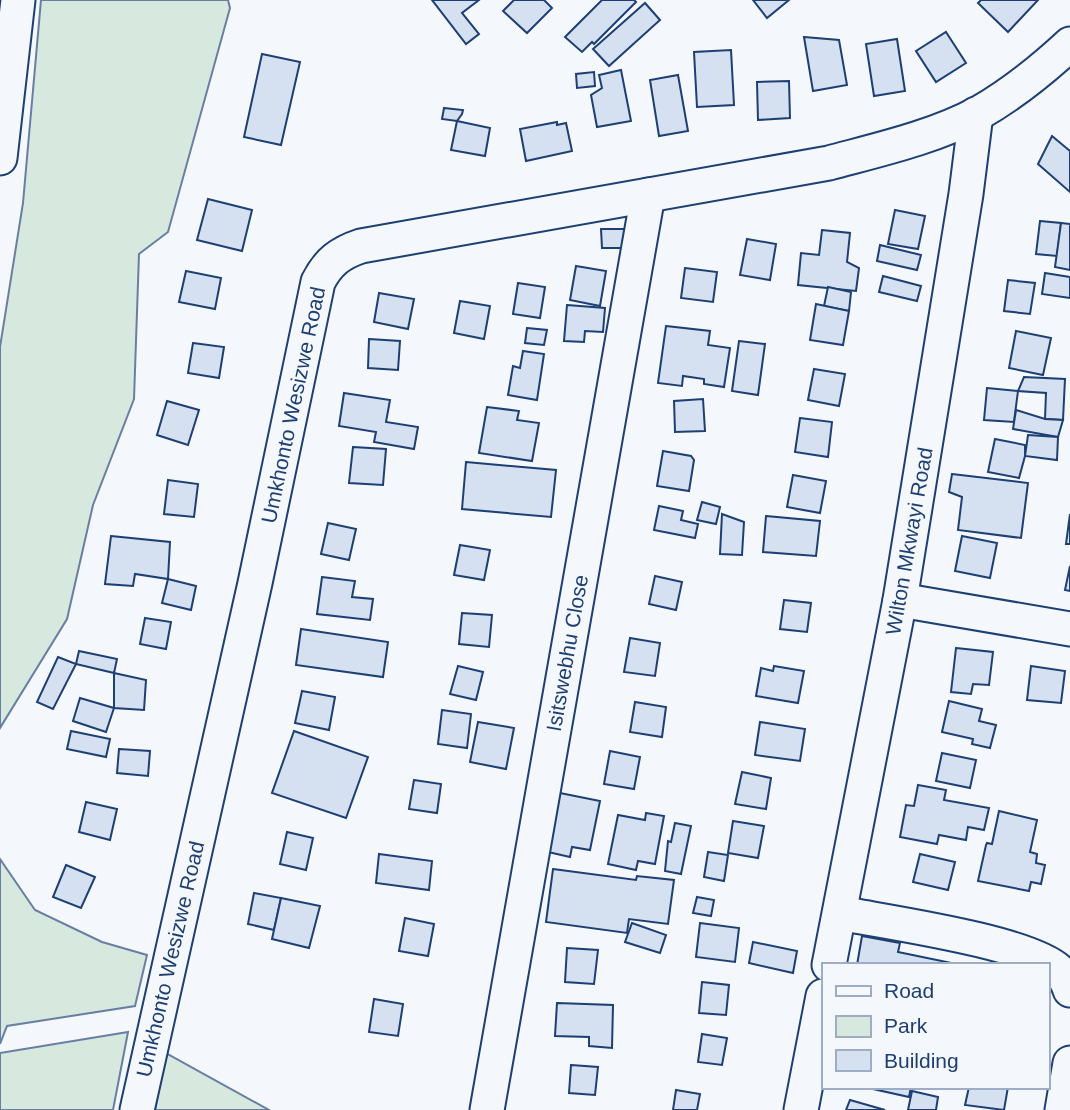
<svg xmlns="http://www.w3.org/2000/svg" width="1070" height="1110" font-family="Helvetica,sans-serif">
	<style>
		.green { fill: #d7e8df; stroke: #687fa3; stroke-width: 2 }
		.building { fill: #d5e0f0; stroke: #1d3f73; stroke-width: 2 }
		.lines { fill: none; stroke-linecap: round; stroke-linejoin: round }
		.street-casing { stroke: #1d3f73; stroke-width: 37 }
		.street { stroke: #f4f7fb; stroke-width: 33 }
		.labels { text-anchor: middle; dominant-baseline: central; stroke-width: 5; stroke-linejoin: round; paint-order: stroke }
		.street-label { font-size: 21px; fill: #1d3f73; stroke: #f4f7fb }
	</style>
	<rect width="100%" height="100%" fill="#f4f7fb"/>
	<!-- green -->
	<g class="green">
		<polygon points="41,0 228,0 230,8 168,232 139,254 134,399 93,505 67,619 0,728 0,347 23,203"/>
		<polygon points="0,859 35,910 102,942 147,955 135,1006 7,1026 0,1044"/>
		<polygon points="128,1032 113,1110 0,1110 0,1053"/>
		<polygon points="166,1053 269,1110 155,1110"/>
	</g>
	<!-- building -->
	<g class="building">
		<polygon points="432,0 479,0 462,13 479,34 466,44"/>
		<polygon points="514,0 544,0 552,8 527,33 503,11"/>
		<polygon points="602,0 634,0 636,2 594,44 592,42 582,52 565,37"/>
		<polygon points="753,0 789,0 767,18"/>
		<polygon points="981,0 1038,0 1008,32 978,3"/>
		<polygon points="645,3 660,20 609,66 593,49"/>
		<polygon points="946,32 966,63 936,82 916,51"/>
		<polygon points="804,37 839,40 847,85 813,91"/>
		<polygon points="897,39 905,91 874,96 866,44"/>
		<polygon points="731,50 734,105 697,107 694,52"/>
		<polygon points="262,54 300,62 281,145 244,137"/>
		<polygon points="621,70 631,121 597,127 591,95 602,88 599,75"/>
		<polygon points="594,72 595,86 577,88 576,74"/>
		<polygon points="678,75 688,131 659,136 650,80"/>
		<polygon points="789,81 790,118 758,120 757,82"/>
		<polygon points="444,108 463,110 462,114 457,121 442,119"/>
		<polygon points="457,121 490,128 485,156 451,150"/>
		<polygon points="557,122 557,125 566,123 572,151 526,161 520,129"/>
		<polygon points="1052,136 1070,151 1070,192 1038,164"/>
		<polygon points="208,199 252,210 242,251 197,240"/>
		<polygon points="895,210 925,216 918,249 888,244"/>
		<polygon points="1040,221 1061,223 1057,256 1036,254"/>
		<polygon points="1061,223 1070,224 1070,270 1055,267"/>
		<polygon points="601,229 624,229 624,248 602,248"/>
		<polygon points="822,230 850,233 847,262 859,268 856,291 798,285 801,253 819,255"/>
		<polygon points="747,239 776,244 770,280 740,275"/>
		<polygon points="880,245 921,255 917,270 877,261"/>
		<polygon points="576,266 606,271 600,306 570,300"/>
		<polygon points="685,268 717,272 713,302 681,298"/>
		<polygon points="186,271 221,278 215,309 179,302"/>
		<polygon points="1045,273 1070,277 1070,298 1042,294"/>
		<polygon points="883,276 921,286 917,301 879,292"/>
		<polygon points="1008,280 1035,283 1030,314 1004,311"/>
		<polygon points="518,283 545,287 540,318 513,314"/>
		<polygon points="828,287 851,292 849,311 824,306"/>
		<polygon points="379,293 414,299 408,329 374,322"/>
		<polygon points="460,301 490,306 484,339 454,333"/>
		<polygon points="816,304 849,311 843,345 810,340"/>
		<polygon points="567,305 605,308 603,332 585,331 584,342 564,341"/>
		<polygon points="666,326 710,331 708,345 730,348 724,387 704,384 704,379 683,376 682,386 658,383"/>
		<polygon points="527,328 547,330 544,345 525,343"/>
		<polygon points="1016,331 1051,338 1043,375 1009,368"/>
		<polygon points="369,339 400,341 398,370 368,368"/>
		<polygon points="739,341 765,344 758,395 732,391"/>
		<polygon points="193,343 224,347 219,378 188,373"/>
		<polygon points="523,351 544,354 537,400 508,395 513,366 520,368"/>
		<polygon points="814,369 845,374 839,406 808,400"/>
		<polygon points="1024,377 1065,379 1063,420 1045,419 1046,393 1018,391"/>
		<polygon points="987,388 1018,391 1014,422 984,420"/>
		<polygon points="344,393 390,400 386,422 418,427 414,449 374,442 376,432 339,426"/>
		<polygon points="703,399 705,431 675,432 674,401"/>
		<polygon points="167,401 199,410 188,445 157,435"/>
		<polygon points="487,407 519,411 517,420 539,423 532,461 479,453"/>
		<polygon points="1016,410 1045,419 1063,420 1058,437 1013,429"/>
		<polygon points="800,418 832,422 828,457 795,452"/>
		<polygon points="1028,435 1058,437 1057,460 1025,456"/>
		<polygon points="995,439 1025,445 1025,456 1019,478 988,472"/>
		<polygon points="353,447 386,449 383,485 349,483"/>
		<polygon points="663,451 691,456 694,460 689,491 657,486"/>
		<polygon points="466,462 556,470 551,517 462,509"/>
		<polygon points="952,474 1028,483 1021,538 958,530 962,497 949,492"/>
		<polygon points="793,475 826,481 820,513 787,507"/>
		<polygon points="168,480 198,484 194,517 164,514"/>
		<polygon points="702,502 720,507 716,524 697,520"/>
		<polygon points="659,506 683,511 681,520 698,524 695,538 654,530"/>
		<polygon points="722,514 744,522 742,555 720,554"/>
		<polygon points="1070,514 1070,544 1066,544"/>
		<polygon points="766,516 820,521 816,556 763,552"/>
		<polygon points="328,523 356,529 349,560 321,554"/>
		<polygon points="111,536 170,542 168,579 135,574 133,586 105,584"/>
		<polygon points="962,536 997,543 990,578 955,571"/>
		<polygon points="460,545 490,550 484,580 454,575"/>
		<polygon points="1070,566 1070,591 1065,590"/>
		<polygon points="655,576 682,582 676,610 649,604"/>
		<polygon points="322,577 355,581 352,597 373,599 370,620 317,614"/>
		<polygon points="168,579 196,586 191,610 162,603"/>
		<polygon points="784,600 811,603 807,632 780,629"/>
		<polygon points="462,613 492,615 489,647 459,644"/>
		<polygon points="145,618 171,622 166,649 140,644"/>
		<polygon points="301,629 388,642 383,677 296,665"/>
		<polygon points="630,638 660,643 655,676 624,672"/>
		<polygon points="956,648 993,652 989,685 973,684 971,694 951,692"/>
		<polygon points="79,651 117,659 114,673 76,664"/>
		<polygon points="58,657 76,664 53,709 37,702"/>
		<polygon points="458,666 483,672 476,700 450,694"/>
		<polygon points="774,666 804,671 798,703 756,696 761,668 773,671"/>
		<polygon points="1031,666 1065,671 1061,703 1027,700"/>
		<polygon points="114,673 146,680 144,710 114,708"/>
		<polygon points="302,691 335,697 329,730 295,723"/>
		<polygon points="80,698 114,708 106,732 73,721"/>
		<polygon points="949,701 982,709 979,721 996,725 990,748 972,744 973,739 942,732"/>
		<polygon points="635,702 666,707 662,737 630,732"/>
		<polygon points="442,710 471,714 467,748 438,744"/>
		<polygon points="478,722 514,728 506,769 470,762"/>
		<polygon points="760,722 805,729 800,761 755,755"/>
		<polygon points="71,731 110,739 106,757 67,749"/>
		<polygon points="294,731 368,757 346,818 272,793"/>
		<polygon points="119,749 150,751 148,776 117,773"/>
		<polygon points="610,751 640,757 634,789 604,784"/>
		<polygon points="942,753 976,760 970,788 936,781"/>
		<polygon points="742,772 771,778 766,809 735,804"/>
		<polygon points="414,780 441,784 437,813 409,809"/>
		<polygon points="918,785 946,790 944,800 989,808 984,830 968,827 966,840 939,835 937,844 900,837 906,805 914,806"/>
		<polygon points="560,793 600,801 590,850 572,847 570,857 548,852"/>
		<polygon points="86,802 117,809 110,840 79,832"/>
		<polygon points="999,811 1037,820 1030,852 1037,854 1036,863 1045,865 1041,884 1031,882 1029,891 978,881 986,845 987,843 992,844"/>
		<polygon points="646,813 664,816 655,864 638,861 636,870 608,864 618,815 645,820"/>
		<polygon points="733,821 764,826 758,858 728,853"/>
		<polygon points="675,823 691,826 681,874 665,871 668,841 671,842"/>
		<polygon points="287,832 313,838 306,870 280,864"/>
		<polygon points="708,852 728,855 724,881 704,877"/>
		<polygon points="379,854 432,861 429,890 376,883"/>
		<polygon points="920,854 955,862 948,890 913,882"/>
		<polygon points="66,865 95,877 81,908 53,897"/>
		<polygon points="553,869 636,880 637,876 674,880 668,924 629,919 627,933 546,922"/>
		<polygon points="254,893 281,898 274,930 248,924"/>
		<polygon points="697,897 714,900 711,916 693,913"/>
		<polygon points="281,898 320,906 309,948 272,939"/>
		<polygon points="405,918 434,924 428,956 399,951"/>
		<polygon points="632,923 666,935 660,953 625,942"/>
		<polygon points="700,923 739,928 735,962 696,957"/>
		<polygon points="862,936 900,943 898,952 961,965 857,965"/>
		<polygon points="753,942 797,951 793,973 749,963"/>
		<polygon points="567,948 598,950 594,984 565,982"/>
		<polygon points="702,982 729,985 726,1015 699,1013"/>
		<polygon points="374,999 403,1004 398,1036 369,1032"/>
		<polygon points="557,1003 613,1005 612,1048 589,1046 589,1037 555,1036"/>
		<polygon points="702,1034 727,1038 722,1065 698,1062"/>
		<polygon points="571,1065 598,1067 595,1095 569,1093"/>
		<polygon points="874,1087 911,1087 909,1097 873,1089"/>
		<polygon points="969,1087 1008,1087 1004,1110 965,1105"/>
		<polygon points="676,1090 700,1094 697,1110 673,1110"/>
		<polygon points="912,1091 938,1097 936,1110 908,1110"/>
		<polygon points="850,1100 885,1110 846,1110"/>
	</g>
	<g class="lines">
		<!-- street casing -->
		<g class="street-casing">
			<g id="street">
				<polyline points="0,158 18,0"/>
				<polyline points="900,600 1070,629"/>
				<path d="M840 913C885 922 1030 942 1059 971 1064 976 1068 983 1070 990"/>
				<polyline points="829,965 900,600 966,194 976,114"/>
				<path d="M137 1110 255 583 318 282C328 262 340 253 361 246L829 163C877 150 935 137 979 113 1012 94 1042 70 1070 44"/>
				<polyline points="487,1110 648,195"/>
				<polyline points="801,1110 823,996"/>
				<polyline points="1062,1110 1070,1063"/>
			</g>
		</g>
		<!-- street -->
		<use href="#street" class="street"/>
	</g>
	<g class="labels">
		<!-- street labels -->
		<g class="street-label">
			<text transform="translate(293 405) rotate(-78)">Umkhonto Wesizwe Road</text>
			<text transform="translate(909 541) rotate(-80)">Wilton Mkwayi Road</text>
			<text transform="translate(567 653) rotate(-80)">Isitswebhu Close</text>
			<text transform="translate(170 959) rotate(-77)">Umkhonto Wesizwe Road</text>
		</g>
	</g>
	<!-- legend -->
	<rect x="822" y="963" width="228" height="126" fill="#f4f7fb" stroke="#9eadc5" stroke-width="2"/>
	<rect x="836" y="986" width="35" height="10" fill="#f4f7fb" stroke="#9eadc5" stroke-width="2"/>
	<text x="884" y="998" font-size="21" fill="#1d3f73">Road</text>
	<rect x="836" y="1016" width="35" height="21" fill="#d7e8df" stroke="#9eadc5" stroke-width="2"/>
	<text x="884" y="1033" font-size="21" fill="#1d3f73">Park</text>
	<rect x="836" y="1050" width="35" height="21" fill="#d5e0f0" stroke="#9eadc5" stroke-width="2"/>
	<text x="884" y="1068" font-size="21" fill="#1d3f73">Building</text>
</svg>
